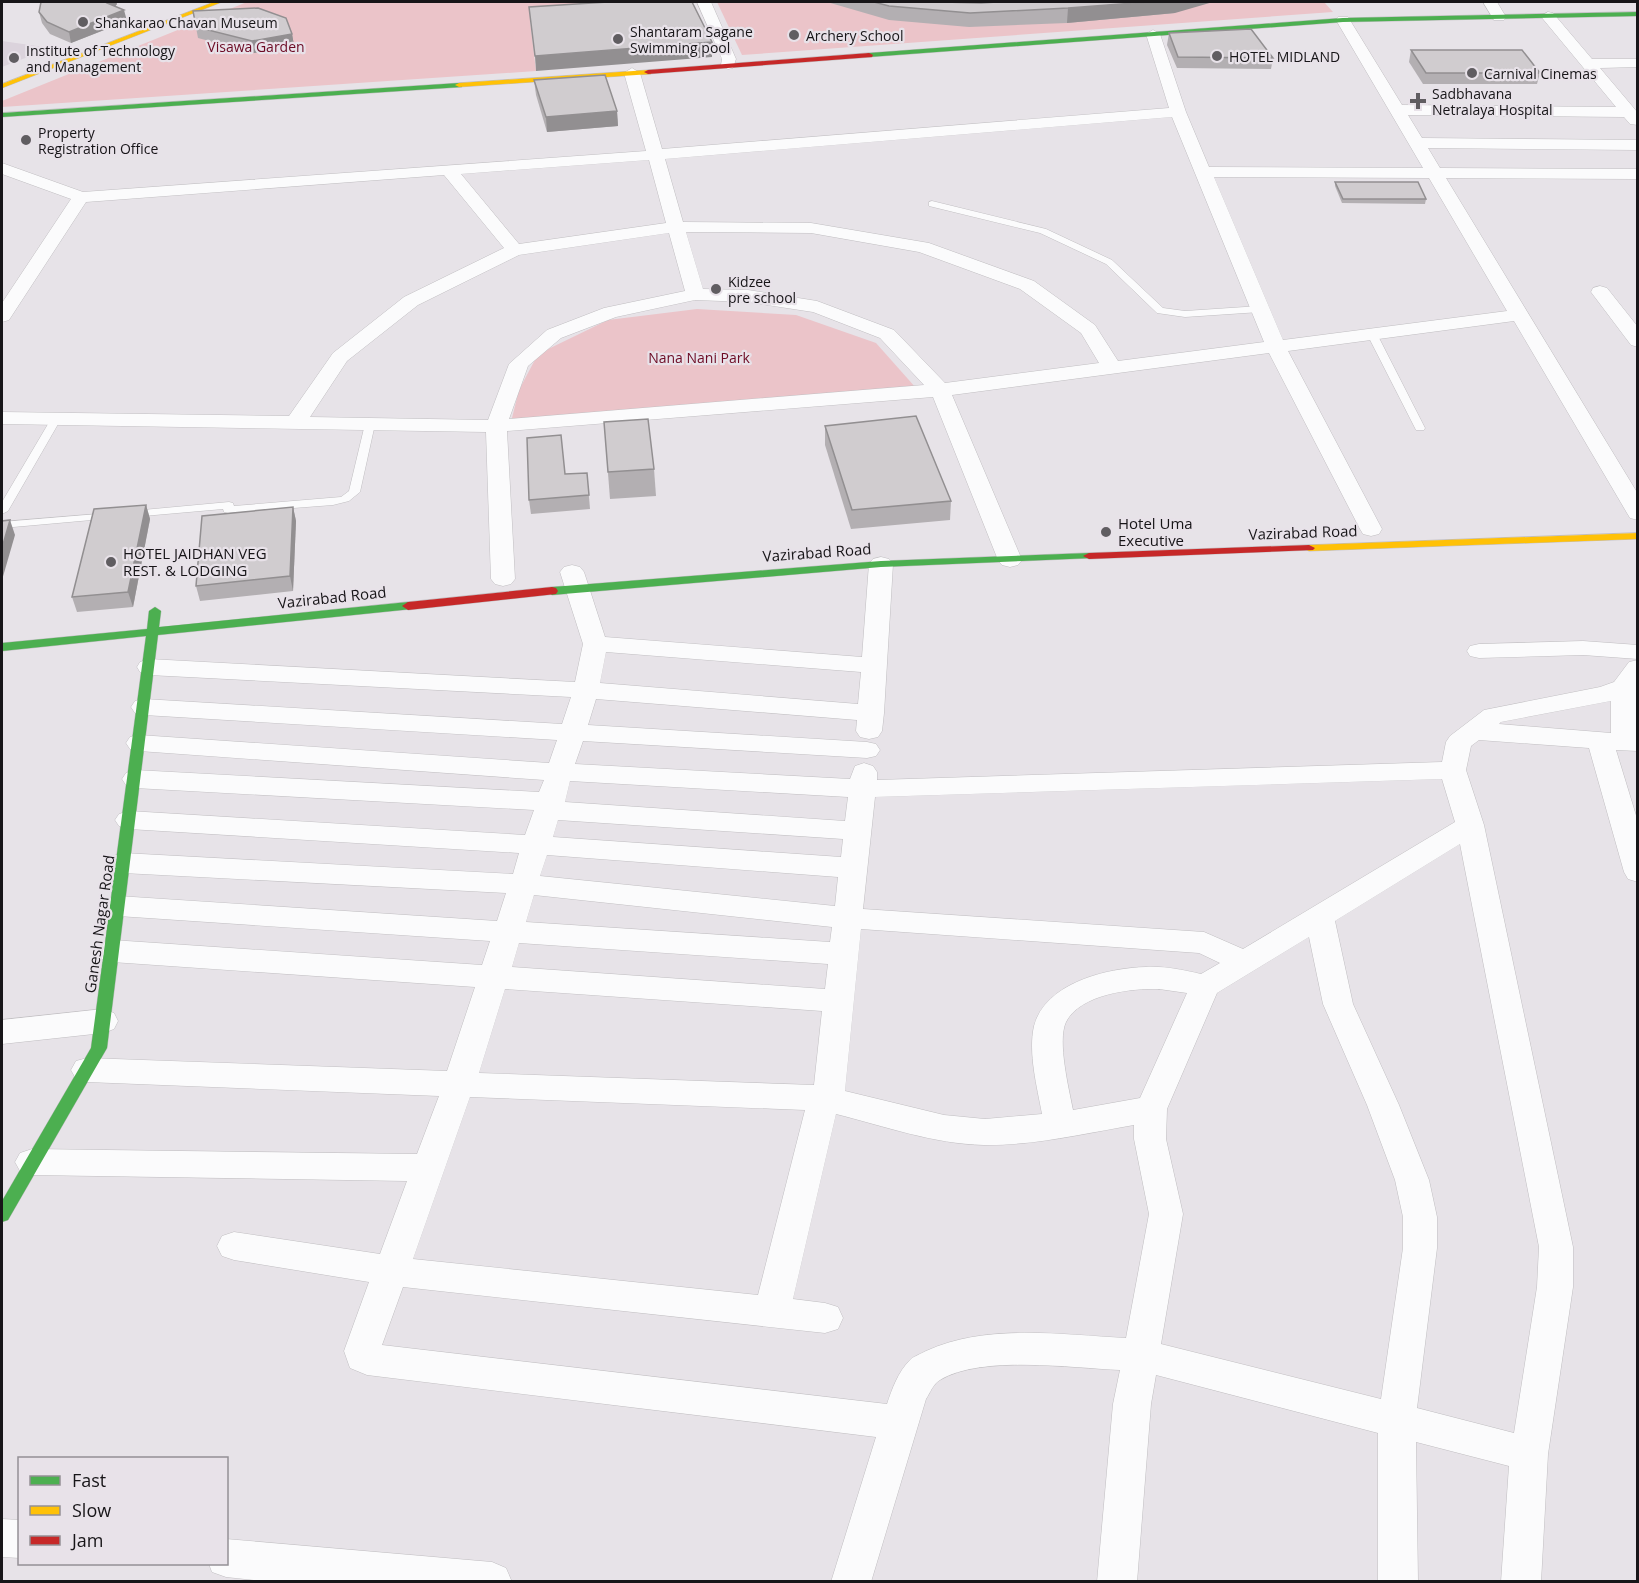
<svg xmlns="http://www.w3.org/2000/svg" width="1639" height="1583" font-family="'Open Sans',sans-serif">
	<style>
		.built { fill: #dbd3dc }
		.green { fill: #ebc4c9 }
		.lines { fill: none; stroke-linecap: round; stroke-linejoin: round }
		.lane-casing { stroke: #c0bec1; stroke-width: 1 }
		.street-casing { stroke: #c0bec1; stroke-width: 1 }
		.fast-casing { stroke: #c0bec1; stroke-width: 1 }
		.slow-casing { stroke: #c0bec1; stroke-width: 1 }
		.jam-casing { stroke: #c0bec1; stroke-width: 1 }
		.lane { fill: #fbfbfc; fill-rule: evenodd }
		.street { fill: #fbfbfc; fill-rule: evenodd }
		.fast { fill: #4caf50; fill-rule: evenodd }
		.slow { fill: #ffc107; fill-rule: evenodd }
		.jam { fill: #c62828; fill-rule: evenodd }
		.wall { fill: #b3afb2 }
		.shaded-wall { fill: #928f91 }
		.building { fill: #d0cccf; stroke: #928f91; stroke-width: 1.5 }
		.poi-dot { fill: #605d61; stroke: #e8e2e9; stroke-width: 2 }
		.labels { text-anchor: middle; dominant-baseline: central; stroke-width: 4.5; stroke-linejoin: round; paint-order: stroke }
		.far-poi-label { font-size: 14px; fill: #171518; stroke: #e8e2e9; text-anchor: start }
		.far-park-label { font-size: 14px; fill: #6c0a24; stroke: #e8e2e9 }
		.poi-label { font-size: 15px; fill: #171518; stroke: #e8e2e9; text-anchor: start }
		.street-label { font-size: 15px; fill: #171518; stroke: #e8e2e9 }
	</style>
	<rect width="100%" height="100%" fill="#e7e3e8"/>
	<!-- built -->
	<polygon class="built" points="2,41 51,48 2,67"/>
	<!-- green -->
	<g class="green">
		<polygon points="247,2 687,2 530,21 536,71 2,107 2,101"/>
		<polygon points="717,2 1324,2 1333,12 742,55"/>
		<polygon points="697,309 796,315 876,343 916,388 511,422 519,390 538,354 608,320"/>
	</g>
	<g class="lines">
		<!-- lane casing -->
		<g class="lane-casing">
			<g id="lane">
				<polygon points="932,201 1046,229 1112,260 1163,308 1185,311 1260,306 1265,309 1260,312 1185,317 1157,313 1106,264 1040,233 929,206 929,202"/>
				<polygon points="1372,331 1377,334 1425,428 1424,430 1416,430 1415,428 1367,334"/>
				<polygon points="56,416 61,419 8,511 2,514 2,502 51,419"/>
				<polygon points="370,421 375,424 360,492 349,501 333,505 228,513 224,512 223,509 132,517 126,514 132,511 229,502 233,503 234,506 341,497 349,491 365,424"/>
				<polygon points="110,513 114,514 114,518 2,528 2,522"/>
			</g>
		</g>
		<!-- street casing -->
		<g class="street-casing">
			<g id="street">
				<polygon points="697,2 711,2 736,59 733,68 728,69 721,65 722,59"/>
				<polygon points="1483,2 1497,2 1506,17 1504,20 1494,20"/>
				<path d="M1548 12 1553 13 1592 59H1638V67L1600 68 1638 113V125L1630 124 1624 117 1408 115 1422 138 1638 140V150L1428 148 1440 168 1638 169V179L1446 178 1638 494V520L1630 518 1627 513 1514 321 1288 351 1382 529 1379 534 1371 536 1363 534 1360 529 1269 353 952 395 1022 560 1018 565 1010 567 1002 565 998 560 933 397 507 431 515 579 511 584 503 586 495 584 491 579 486 432 2 424V412L289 416 333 353 404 297 504 248 444 175 86 202 9 320 2 322V303L71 199 2 174V163L83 192 646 151 624 73 632 68 640 73 662 149 1169 108 1146 34 1153 30 1160 34 1186 112 1209 167 1423 168 1336 20 1338 17H1348L1402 105 1616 107 1543 19 1541 16ZM1172 117 1264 342 1118 361 1095 325 1034 281 929 243 811 223 683 222 665 159ZM649 160 666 223 519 244 461 174ZM1214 177 1429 178 1507 311 1283 340ZM686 232 811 233 919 252 1020 289 1081 333 1099 363 945 383 894 330 817 301 748 290 703 289ZM669 233 685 291 604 308 547 330 509 364 488 420 310 417 347 361 418 305 519 255ZM695 300 748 302 813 312 880 338 924 385 509 419 528 366 561 338 616 317Z"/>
				<polygon points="1600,286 1607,288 1638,327 1638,347 1631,345 1591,292 1593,288"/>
				<path d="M881 557 889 559 893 564 884 713 882 731 878 737 869 739 860 737 856 731 857 720 596 699 588 725 867 742 876 744 880 750 876 756 867 758 583 741 575 764 850 779 855 766 864 763 873 766 877 772V780L1442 762 1446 742 1450 736 1484 710 1600 687 1614 682 1629 662 1638 660 1636 687 1638 751 1616 750 1638 822V882L1628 879 1624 872 1589 748 1479 740 1471 746 1466 770 1484 825 1573 1247V1287L1548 1454 1541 1582H1501L1509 1466 1416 1442 1418 1582H1378V1433L1156 1375 1151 1404 1137 1582H1097L1113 1404 1120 1370C1071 1368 981 1355 940 1380 933 1384 930 1393 926 1399L871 1582H831L876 1437 367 1375 350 1368 344 1351 369 1282 234 1260 222 1256 217 1246 222 1236 234 1232 380 1254 407 1181 32 1175 20 1171 15 1162 20 1153 32 1149 417 1154 439 1096 87 1082 76 1079 71 1070 76 1061 87 1058 447 1071 475 987 112 962 102 959 97 951 102 943 112 940 482 965 490 941 118 916 108 913 104 906 108 899 118 896 497 921 506 893 123 873 113 870 109 863 113 856 123 853 513 874 519 853 129 829 119 826 115 820 119 814 129 811 525 835 534 810 135 788 126 785 122 779 126 773 135 770 539 792 544 780 139 751 130 749 126 743 130 737 139 735 549 763 557 740 144 715 135 713 131 707 135 701 144 699 562 724 571 697 149 675 140 672 137 667 140 662 149 659 575 682 583 644 560 572 564 567 572 565 580 567 584 572 605 637 862 657 869 564 873 559ZM606 652 861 672 858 704 600 683ZM1611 701V733L1499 724 1501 722ZM1442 779 1455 822 1243 949 1204 932 863 909 875 797ZM570 781 848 797 845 821 565 802ZM558 820 843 839 841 857 553 837ZM1460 844 1539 1247 1537 1287 1514 1433 1417 1408 1437 1248V1217L1429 1180 1399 1105 1353 1004 1335 921ZM547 855 838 877 835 906 540 876ZM534 895 832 927 830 942 526 922ZM861 929 1199 953 1220 963 1201 974C1183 970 1165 966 1146 967 1107 968 1045 983 1034 1026 1028 1053 1037 1087 1042 1114L985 1119 944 1115 845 1091ZM1309 937 1323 1004 1367 1105 1395 1180 1403 1217V1248L1381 1399 1161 1344 1183 1214 1166 1139 1167 1109 1217 993ZM519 943 828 964 825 989 512 967ZM505 989 822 1011 814 1085 479 1073ZM1159 989 1187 993 1140 1098 1073 1110C1069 1089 1057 1041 1066 1022 1080 994 1132 988 1159 989ZM470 1097 805 1110 758 1295 413 1259ZM836 1114C884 1126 934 1144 984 1145 1032 1146 1087 1133 1134 1125V1139L1149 1214 1126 1338C1061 1335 987 1323 926 1351 921 1354 914 1356 910 1360 898 1372 892 1389 887 1404L382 1345 403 1287 825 1333 838 1329 843 1318 838 1307 825 1303 793 1299Z"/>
				<polygon points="1583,641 1638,645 1638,659 1583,655 1479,658 1470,656 1467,651 1470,646 1479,644"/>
				<polygon points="103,1009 114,1013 118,1021 114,1029 103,1033 2,1044 2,1020"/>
				<polygon points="2,1519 20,1520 20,1558 2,1557"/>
				<polygon points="226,1539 492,1562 506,1568 512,1582 274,1582 226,1577 212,1572 209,1564 226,1564"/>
			</g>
		</g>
		<!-- fast casing -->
		<g class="fast-casing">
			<g id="fast">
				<polygon points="1638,12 1638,16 1343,22 869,57 865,55 869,53 1343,18"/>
				<polygon points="459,83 462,83 462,87 2,117 2,113"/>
				<polygon points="1089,553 1095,556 1093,558 881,567 552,595 546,591 552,587 881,561"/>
				<polygon points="408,602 414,606 412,609 158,635 107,1048 8,1220 2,1222 2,1201 91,1048 146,636 2,651 2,643 147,629 149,611 155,607 161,611 159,627"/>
			</g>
		</g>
		<!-- slow casing -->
		<g class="slow-casing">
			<g id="slow">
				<polygon points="214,2 222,2 2,88 2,84"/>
				<polygon points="648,70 651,70 651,74 459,87 455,85 459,83"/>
				<polygon points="1638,533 1638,539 1309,551 1303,548 1309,545"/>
			</g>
		</g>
		<!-- jam casing -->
		<g class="jam-casing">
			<g id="jam">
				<polygon points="869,53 873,55 872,57 648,74 644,72 648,70"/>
				<polygon points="1309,545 1315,548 1313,550 1089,559 1083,556 1089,553"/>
				<polygon points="552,587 556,588 558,591 556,594 408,610 402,606 408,602"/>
			</g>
		</g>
		<!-- lane -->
		<use href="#lane" class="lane"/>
		<!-- street -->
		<use href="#street" class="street"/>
		<!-- fast -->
		<use href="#fast" class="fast"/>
		<!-- slow -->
		<use href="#slow" class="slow"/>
		<!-- jam -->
		<use href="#jam" class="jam"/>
	</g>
	<!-- wall -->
	<g class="wall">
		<polygon points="41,2 116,2 117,4 115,7 127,21 71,43 50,34 42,23 39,12"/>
		<polygon points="827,2 942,2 1175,13 1067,23 969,27 889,20"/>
		<polygon points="193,11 292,34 294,45 254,53 198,38"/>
		<polygon points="1169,33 1273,58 1271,69 1177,68 1167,45"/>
		<polygon points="1411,50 1540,73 1537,84 1423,84 1409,62"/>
		<polygon points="534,80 617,111 618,126 547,132 536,95"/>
		<polygon points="1335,182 1426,199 1425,204 1342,203 1335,186"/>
		<polygon points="604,422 654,469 656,496 610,499"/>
		<polygon points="825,426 951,501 950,520 851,529 825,445"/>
		<polygon points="587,473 590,509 531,514 529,500 565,474"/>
		<polygon points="146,505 150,519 133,607 77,612 72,597"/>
		<polygon points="293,507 296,521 293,591 200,601 196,586"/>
	</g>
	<!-- shaded-wall -->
	<g class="shaded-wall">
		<polygon points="108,2 116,2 117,4 109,14 107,3"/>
		<polygon points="1147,2 1213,2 1175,13 1067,23 1068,8"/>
		<polygon points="124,10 127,21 71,43 69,32"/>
		<polygon points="292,34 294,45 254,53 252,41"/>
		<polygon points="712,42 712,57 536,71 535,56"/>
		<polygon points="617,111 618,126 547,132 546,117"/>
		<polygon points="146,505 150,519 133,607 128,592"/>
		<polygon points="293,507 296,521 293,591 290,576"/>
		<polygon points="10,520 15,535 2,580 2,548"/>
	</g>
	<!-- building -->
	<g class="building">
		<polygon points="41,2 108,2 107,3 124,10 69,32 47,22 39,12"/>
		<polygon points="608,2 692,2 712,42 535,56 529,7"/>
		<polygon points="874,2 942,2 981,3 997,2 1147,2 1068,8 970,13 889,6"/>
		<polygon points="258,8 286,18 292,34 252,41 196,27 193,11"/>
		<polygon points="1251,29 1273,58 1178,57 1169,33"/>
		<polygon points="1411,50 1522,50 1540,73 1426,73"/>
		<polygon points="605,75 617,111 546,117 534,80"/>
		<polygon points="1335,182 1418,182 1426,199 1343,199"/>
		<polygon points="916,416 951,501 852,510 825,426"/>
		<polygon points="648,419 654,469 608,472 604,422"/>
		<polygon points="561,435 565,474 587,473 589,495 529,500 527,438"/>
		<polygon points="146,505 128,592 72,597 94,509"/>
		<polygon points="293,507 290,576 196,586 202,516"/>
		<polygon points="10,520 2,548 2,521"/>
	</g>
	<!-- markers -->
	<g class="poi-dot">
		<circle cx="83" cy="22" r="6"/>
		<circle cx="794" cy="35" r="6"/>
		<circle cx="618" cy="39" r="6"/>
		<circle cx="1217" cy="56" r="6"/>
		<circle cx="14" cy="58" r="6"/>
		<circle cx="1472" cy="73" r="6"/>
		<path d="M1415 92h6v6h6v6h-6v6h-6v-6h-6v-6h6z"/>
		<circle cx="26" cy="140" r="6"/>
		<circle cx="716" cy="289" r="6"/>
		<circle cx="1106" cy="532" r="6"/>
		<circle cx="111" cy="562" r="6"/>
	</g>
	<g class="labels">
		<!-- far-poi labels -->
		<g class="far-poi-label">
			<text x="95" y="22">Shankarao Chavan Museum</text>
			<text x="630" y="31">Shantaram Sagane<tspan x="630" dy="16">Swimming pool</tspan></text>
			<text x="806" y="35">Archery School</text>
			<text x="26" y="50">Institute of Technology<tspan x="26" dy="16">and Management</tspan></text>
			<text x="1229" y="56">HOTEL MIDLAND</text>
			<text x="1484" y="73">Carnival Cinemas</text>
			<text x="1432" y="93">Sadbhavana<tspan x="1432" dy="16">Netralaya Hospital</tspan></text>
			<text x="38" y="132">Property<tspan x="38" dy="16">Registration Office</tspan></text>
			<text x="728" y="281">Kidzee<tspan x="728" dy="16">pre school</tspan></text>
		</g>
		<!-- far-park labels -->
		<g class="far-park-label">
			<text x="256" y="46">Visawa Garden</text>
			<text x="699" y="357">Nana Nani Park</text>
		</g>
		<!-- poi labels -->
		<g class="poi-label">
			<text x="1118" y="523">Hotel Uma<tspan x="1118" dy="17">Executive</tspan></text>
			<text x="123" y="553">HOTEL JAIDHAN VEG<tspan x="123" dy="17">REST. &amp; LODGING</tspan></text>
		</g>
		<!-- street labels -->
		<g class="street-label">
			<text transform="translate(1303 532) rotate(-2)">Vazirabad Road</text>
			<text transform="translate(817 552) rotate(-4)">Vazirabad Road</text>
			<text transform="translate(332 597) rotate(-6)">Vazirabad Road</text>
			<text transform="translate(99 924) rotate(-82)">Ganesh Nagar Road</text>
		</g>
	</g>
	<!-- border -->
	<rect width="1639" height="1583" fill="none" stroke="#171518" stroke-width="6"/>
	<!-- legend -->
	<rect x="18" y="1457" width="210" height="108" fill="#e8e2e9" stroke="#949095" stroke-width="1.5"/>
	<rect x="30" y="1476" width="30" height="9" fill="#4caf50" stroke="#949095" stroke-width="1.5"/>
	<text x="72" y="1487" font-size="18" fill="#171518">Fast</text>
	<rect x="30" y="1506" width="30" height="9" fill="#ffc107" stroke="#949095" stroke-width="1.5"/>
	<text x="72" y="1517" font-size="18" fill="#171518">Slow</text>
	<rect x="30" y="1536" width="30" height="9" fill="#c62828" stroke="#949095" stroke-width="1.5"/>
	<text x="72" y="1547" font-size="18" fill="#171518">Jam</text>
</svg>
